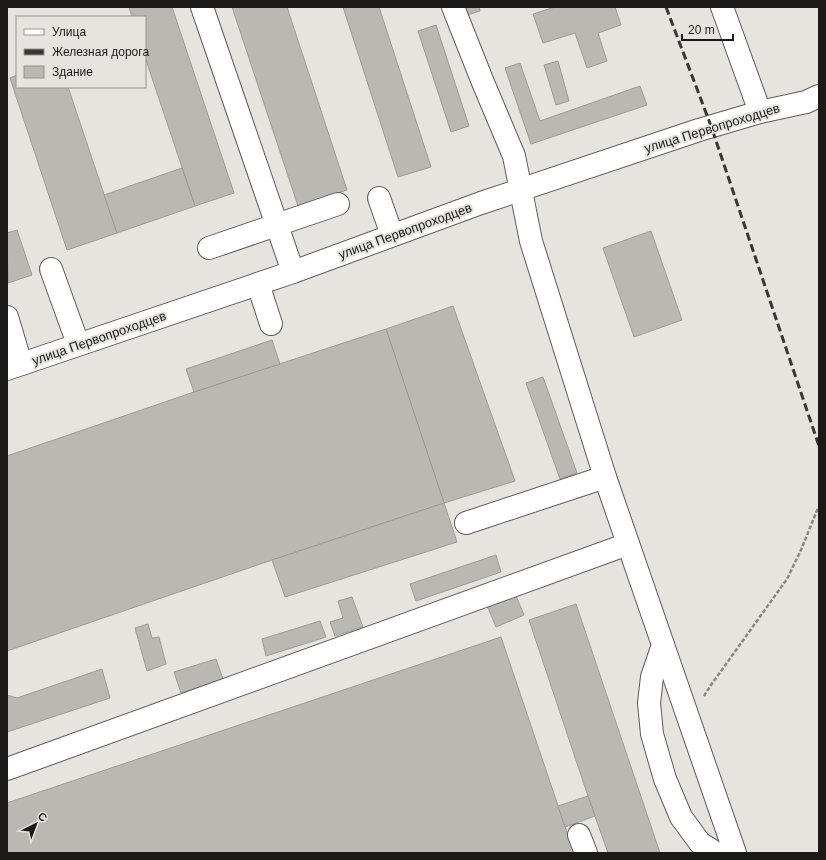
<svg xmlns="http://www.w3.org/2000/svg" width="826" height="860" font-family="Arial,sans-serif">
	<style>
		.building { fill: #bab8b2; stroke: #9d9b96 }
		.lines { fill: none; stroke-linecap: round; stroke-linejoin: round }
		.minor-casing { stroke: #5f5c58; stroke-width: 24 }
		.path { stroke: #898783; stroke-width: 2.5; stroke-dasharray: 4 2; stroke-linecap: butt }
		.minor { stroke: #fff; stroke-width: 22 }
		.rail { stroke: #383734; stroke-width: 3; stroke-dasharray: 8 4; stroke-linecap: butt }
		.labels { text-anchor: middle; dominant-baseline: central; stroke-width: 4; stroke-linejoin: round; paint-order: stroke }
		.street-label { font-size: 13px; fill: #1b1a18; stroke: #e7e4df }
	</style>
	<rect width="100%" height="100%" fill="#e7e4df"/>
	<!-- building -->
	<g class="building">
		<polygon points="129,7 172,7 234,193 195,206 145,57 145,17 132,17"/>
		<polygon points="232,7 287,7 347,190 298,206"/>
		<polygon points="343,7 379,7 431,167 398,177"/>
		<polygon points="464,7 479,7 480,11 467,15"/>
		<polygon points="555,7 615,7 621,25 598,33 607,61 587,68 575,33 543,43 533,14"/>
		<polygon points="436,25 469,126 451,132 418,31"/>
		<polygon points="558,61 569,101 556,105 544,65"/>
		<polygon points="520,63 540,121 640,86 647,105 531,144 505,68"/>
		<polygon points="17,75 17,87 68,87 117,233 67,250 10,78"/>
		<polygon points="182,168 195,206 117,233 104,195"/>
		<polygon points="17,230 32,275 8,283 7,233"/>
		<polygon points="651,231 682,320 634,337 603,248"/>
		<polygon points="453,306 515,481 444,503 386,329"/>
		<polygon points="386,329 444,503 272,560 7,651 7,456 194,392"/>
		<polygon points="272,340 280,364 194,392 186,369"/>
		<polygon points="543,377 577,473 560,479 526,383"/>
		<polygon points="444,503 457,542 285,597 272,560"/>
		<polygon points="496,555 501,572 416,601 410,584"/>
		<polygon points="514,591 524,615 496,627 486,603"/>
		<polygon points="352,597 363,627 335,636 330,622 343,618 338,601"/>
		<polygon points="576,604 660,853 608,853 588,796 529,620"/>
		<polygon points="320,621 326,637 266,656 262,639"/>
		<polygon points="148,624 152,638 159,637 166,664 147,671 135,628"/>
		<polygon points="501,637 574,853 7,853 7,803"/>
		<polygon points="216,659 223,679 181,693 174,672"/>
		<polygon points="102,669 110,698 7,732 7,695 17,698"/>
		<polygon points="588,796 595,816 565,827 558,806"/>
	</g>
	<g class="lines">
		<!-- minor casing -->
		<g class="minor-casing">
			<g id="minor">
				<polyline points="202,7 293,272"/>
				<polyline points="453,7 482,80 514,156 531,241 605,477 735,853"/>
				<polyline points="722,7 760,112"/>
				<polyline points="379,198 392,235"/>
				<polyline points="209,248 338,204"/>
				<polyline points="51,269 78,344"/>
				<polyline points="258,284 271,324"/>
				<polyline points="7,317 21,364"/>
				<polyline points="7,369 293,272 481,203 699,130 760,112 806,102 819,96"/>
				<polyline points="466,523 605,477"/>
				<polyline points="663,645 652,677 649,703 652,734 665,779 681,817 700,843 716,853"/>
				<polyline points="7,769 628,544"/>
				<polyline points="579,835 586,853"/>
			</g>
		</g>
		<!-- path -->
		<polyline class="path" points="704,696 711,685 787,579 801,550 818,508 819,507"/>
		<!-- minor -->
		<use href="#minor" class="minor"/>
		<!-- rail -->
		<polyline class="rail" points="666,7 711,126 819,446"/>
	</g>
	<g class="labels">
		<!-- street labels -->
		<g class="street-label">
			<text transform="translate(712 128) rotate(-17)">улица Первопроходцев</text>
			<text transform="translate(405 231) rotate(-20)">улица Первопроходцев</text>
			<text transform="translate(99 338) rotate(-19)">улица Первопроходцев</text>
		</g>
	</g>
	<!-- border -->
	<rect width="826" height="860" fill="none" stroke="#1b1a18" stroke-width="16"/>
	<!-- legend -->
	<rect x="16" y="16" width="130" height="72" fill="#e7e4df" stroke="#95938f"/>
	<rect x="24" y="29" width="20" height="6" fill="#ffffff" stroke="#95938f"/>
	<text x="52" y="36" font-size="12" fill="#1b1a18">Улица</text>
	<rect x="24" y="49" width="20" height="6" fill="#383734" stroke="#95938f"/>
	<text x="52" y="56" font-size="12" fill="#1b1a18">Железная дорога</text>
	<rect x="24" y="66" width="20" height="12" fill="#bab8b2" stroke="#95938f"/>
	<text x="52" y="76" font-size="12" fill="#1b1a18">Здание</text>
	<!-- north arrow -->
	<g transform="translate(36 824) rotate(42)" stroke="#e7e4df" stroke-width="3" paint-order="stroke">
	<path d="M0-3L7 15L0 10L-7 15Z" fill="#1b1a18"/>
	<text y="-6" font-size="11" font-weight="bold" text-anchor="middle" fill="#1b1a18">С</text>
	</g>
	<!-- scale -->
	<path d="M682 34v6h51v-6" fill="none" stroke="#1b1a18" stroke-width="2"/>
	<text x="688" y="34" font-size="12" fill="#1b1a18" stroke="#e7e4df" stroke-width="3" paint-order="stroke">20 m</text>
</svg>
